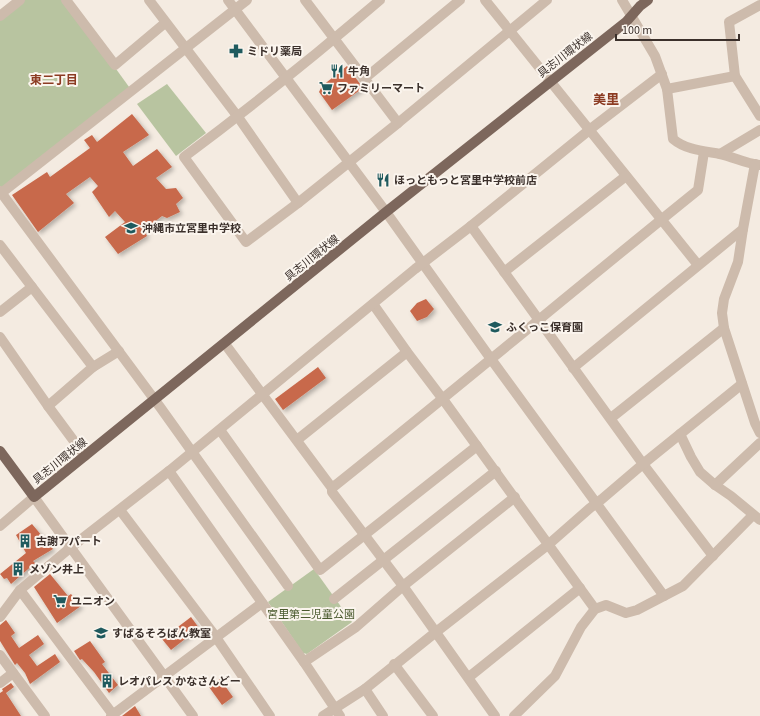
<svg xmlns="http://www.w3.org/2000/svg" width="760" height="716" font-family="'Source Sans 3','Noto Sans JP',sans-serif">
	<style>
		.green { fill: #b8c4a0 }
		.building { fill: #c8694b; filter: url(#shadow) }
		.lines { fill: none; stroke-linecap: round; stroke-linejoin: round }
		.minor { stroke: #cdbbac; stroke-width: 10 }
		.major { stroke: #7d675c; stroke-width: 10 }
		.labels { text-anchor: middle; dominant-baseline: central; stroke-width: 4; stroke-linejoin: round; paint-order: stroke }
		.poi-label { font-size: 11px; font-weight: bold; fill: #3b302b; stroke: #fbf5ee; text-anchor: start }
		.street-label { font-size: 11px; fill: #3b302b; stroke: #fbf5ee }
		.park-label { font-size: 11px; fill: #4a5a2e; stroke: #fbf5ee }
		.neighbourhood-label { font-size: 12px; font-weight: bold; fill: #8c3b22; stroke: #fbf5ee }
		.quarter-label { font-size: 13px; font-weight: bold; fill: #8c3b22; stroke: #fbf5ee }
	</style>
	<defs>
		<filter id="shadow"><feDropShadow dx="2.5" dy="2.5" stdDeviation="2" flood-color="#0004"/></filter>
	</defs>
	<rect width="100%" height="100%" fill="#f4ebe1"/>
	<!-- green -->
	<g class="green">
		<polygon points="20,0 66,0 132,91 0,191 0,16"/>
		<polygon points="167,84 206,133 176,156 137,104"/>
		<polygon points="314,569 352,622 307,654 303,653 268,602"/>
	</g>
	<!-- building -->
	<g class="building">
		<polygon points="347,66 363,88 332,110 319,92 322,86"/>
		<polygon points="132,114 149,135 123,152 133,166 157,149 172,167 156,178 166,189 176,188 183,198 176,204 180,212 167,218 162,216 144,230 147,236 118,254 105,237 125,222 115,211 109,217 92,192 98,186 90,177 66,194 74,203 38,232 12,195 47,172 50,177 90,148 84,140 92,135 97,142"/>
		<polygon points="426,299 434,309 427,317 417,321 410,311 417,303"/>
		<polygon points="318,367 326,378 283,410 275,399"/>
		<polygon points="32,524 53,549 33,561 35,563 11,584 7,578 4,579 0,574 26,553 16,535"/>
		<polygon points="50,574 68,596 71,594 81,606 57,623 34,587"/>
		<polygon points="191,617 199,628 171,650 162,639"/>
		<polygon points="6,620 15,633 11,636 19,648 38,635 44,644 29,655 37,666 55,654 60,662 30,684 25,673 17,663 15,665 0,641 0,625"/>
		<polygon points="90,641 105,662 102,664 118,685 109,693 94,672 82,659 80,660 74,651"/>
		<polygon points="220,679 233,697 222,705 209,687"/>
		<polygon points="11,683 14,687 6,693 21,716 0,716 0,693 3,691 2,689"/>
		<polygon points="135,706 141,716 122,716"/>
	</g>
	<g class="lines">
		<!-- minor -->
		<g class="minor">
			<polyline points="66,0 115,65 165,23"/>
			<polyline points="149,0 238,117 298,203"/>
			<polyline points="228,0 386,212 491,359 664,596"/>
			<polyline points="305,0 398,123 547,0"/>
			<path d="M380 0C317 54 251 107 184 157L246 242 298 203 398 123"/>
			<polyline points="485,0 698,265"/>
			<path d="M622 0 655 56 667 89 673 139C686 150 704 151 720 154 734 157 746 164 760 165"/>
			<polyline points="760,5 729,22 735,76 760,116"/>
			<polyline points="0,16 20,0"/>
			<polyline points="662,74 593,127 471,226 643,464 713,556"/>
			<polyline points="364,79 460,0"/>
			<polyline points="667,89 735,76"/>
			<polyline points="720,154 760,130"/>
			<polyline points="0,191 160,407 288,586"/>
			<polyline points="0,194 247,0"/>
			<polyline points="743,229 738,262 724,299 722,313 724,328 755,423 760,433"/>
			<polyline points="0,245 32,287"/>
			<polyline points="504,272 626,176"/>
			<polyline points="373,304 407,352 445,402 595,609"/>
			<polyline points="0,312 32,287 93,367 48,406 0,337"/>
			<polyline points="225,344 332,488 332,492 403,586 495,716"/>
			<polyline points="93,367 119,351"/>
			<polyline points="573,368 743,229 755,164"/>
			<polyline points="48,406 85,456"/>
			<polyline points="611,418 724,328"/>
			<polyline points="220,430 320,570 477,446"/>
			<polyline points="680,434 691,457 700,472 715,485 731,496 760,520"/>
			<polyline points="297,440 407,352"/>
			<polyline points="169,471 415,269 471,226"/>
			<polyline points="715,485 760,443"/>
			<path d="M332 488C455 390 575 289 698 190L704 152"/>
			<polyline points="120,510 213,633 270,716"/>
			<polyline points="0,526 34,497 193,716"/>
			<polyline points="20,590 114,716"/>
			<polyline points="334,599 496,471"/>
			<polyline points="0,617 20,590 70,548 169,471 304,662 340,716"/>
			<polyline points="0,655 45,716"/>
			<polyline points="304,662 356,627 403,586 515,497"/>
			<polyline points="394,664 433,716"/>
			<polyline points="469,677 580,588"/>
			<polyline points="0,683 13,673"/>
			<polyline points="365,689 383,716"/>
			<polyline points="111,716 262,603"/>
			<polyline points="323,716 365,689 436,632 549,544 590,508 602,499 643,464 742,384"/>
			<polyline points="514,716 555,676 581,627 595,609 606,605 626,613 637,610 683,586 753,515"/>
		</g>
		<!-- major -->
		<polyline class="major" points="0,451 34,497 386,212 626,22 640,6 648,0"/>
	</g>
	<!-- icons -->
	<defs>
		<g id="pharmacy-bare" transform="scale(1.08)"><path d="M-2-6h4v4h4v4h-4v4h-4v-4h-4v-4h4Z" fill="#1f5a5e" stroke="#fbf5ee" stroke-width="2.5" paint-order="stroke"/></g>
		<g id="restaurant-bare" transform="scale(1.08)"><path d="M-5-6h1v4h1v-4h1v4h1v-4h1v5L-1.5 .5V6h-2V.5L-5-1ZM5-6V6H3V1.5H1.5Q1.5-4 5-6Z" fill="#1f5a5e" stroke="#fbf5ee" stroke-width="2.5" paint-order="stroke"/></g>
		<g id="supermarket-bare" transform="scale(1.08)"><path d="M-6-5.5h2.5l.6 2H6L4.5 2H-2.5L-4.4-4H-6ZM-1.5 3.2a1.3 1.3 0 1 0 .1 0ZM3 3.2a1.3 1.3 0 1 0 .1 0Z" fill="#1f5a5e" stroke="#fbf5ee" stroke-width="2.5" paint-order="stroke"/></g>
		<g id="school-bare" transform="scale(1.08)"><path d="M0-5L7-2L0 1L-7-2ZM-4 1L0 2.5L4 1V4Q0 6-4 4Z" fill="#1f5a5e" stroke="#fbf5ee" stroke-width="2.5" paint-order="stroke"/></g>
		<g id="building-bare" transform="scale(1.08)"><path d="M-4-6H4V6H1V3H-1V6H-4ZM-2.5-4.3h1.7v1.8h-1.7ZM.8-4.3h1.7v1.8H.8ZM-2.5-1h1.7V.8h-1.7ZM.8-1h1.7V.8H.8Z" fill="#1f5a5e" stroke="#fbf5ee" stroke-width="2.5" paint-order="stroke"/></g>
	</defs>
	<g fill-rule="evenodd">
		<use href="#pharmacy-bare" x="236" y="51"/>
		<use href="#restaurant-bare" x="337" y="71"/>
		<use href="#supermarket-bare" x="326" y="88"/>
		<use href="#restaurant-bare" x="383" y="180"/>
		<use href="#school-bare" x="131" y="228"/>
		<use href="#school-bare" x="495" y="327"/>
		<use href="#building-bare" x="25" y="541"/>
		<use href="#building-bare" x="18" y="569"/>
		<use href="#supermarket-bare" x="60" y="601"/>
		<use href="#school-bare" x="101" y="633"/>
		<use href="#building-bare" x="107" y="681"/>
	</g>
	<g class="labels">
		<!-- poi labels -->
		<g class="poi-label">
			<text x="247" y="51">ミドリ薬局</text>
			<text x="348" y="71">牛角</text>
			<text x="337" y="88">ファミリーマート</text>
			<text x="394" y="180">ほっともっと宮里中学校前店</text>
			<text x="142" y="228">沖縄市立宮里中学校</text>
			<text x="506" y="327">ふくっこ保育園</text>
			<text x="36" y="541">古謝アパート</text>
			<text x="29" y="569">メゾン井上</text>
			<text x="71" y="601">ユニオン</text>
			<text x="112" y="633">すばるそろばん教室</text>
			<text x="118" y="681">レオパレス かなさんどー</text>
		</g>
		<!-- street labels -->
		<g class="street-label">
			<text transform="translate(565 55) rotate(-38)">具志川環状線</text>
			<text transform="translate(312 258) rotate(-39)">具志川環状線</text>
			<text transform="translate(60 461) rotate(-39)">具志川環状線</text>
		</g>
		<!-- park labels -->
		<g class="park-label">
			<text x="311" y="614">宮里第二児童公園</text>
		</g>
		<!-- neighbourhood labels -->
		<g class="neighbourhood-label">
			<text x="54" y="80">東二丁目</text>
		</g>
		<!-- quarter labels -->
		<g class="quarter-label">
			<text x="606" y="100">美里</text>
		</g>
	</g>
	<!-- scale -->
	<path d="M616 34v6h123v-6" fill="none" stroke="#3b302b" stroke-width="2"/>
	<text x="622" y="34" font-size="12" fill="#3b302b" stroke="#fbf5ee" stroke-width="3" paint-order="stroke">100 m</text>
</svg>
